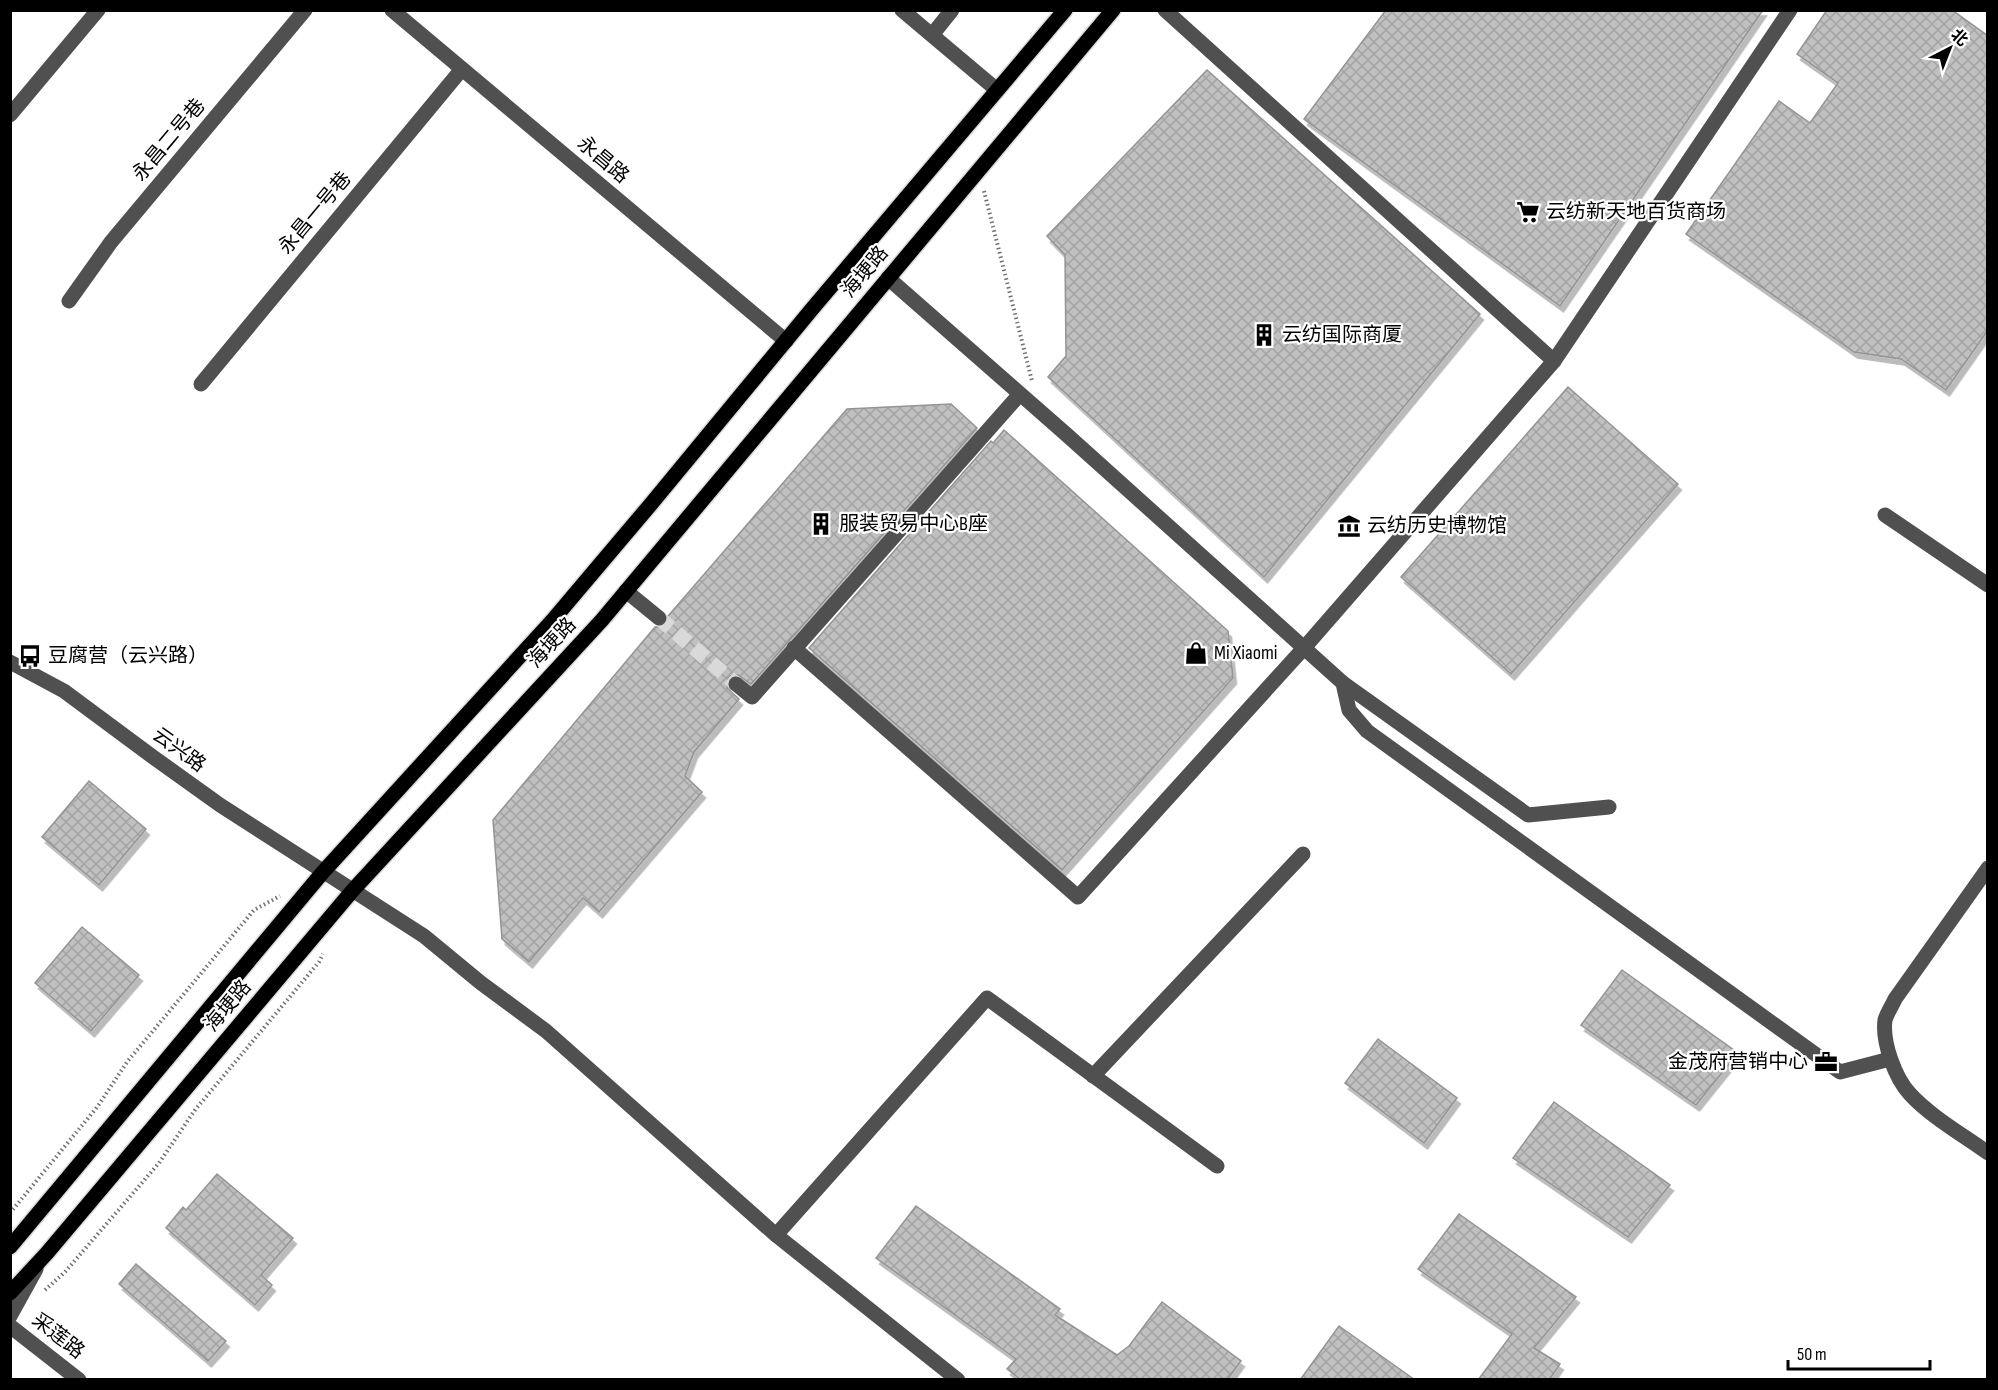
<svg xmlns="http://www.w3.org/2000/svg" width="1998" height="1390" font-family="'Sofia Sans Condensed','Noto Sans SC',sans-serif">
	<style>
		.building { fill: url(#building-cross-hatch); stroke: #949494; stroke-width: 1.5; filter: url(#shadow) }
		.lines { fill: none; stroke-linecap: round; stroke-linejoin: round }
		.minor-tunnel { stroke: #d9d9d9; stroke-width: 15; stroke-dasharray: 15 8; stroke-linecap: butt }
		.major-casing { stroke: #dbdbdb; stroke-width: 18 }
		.path { stroke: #727272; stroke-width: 4; stroke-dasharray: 1.5 3; stroke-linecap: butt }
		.minor { stroke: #505050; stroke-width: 15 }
		.major { stroke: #000; stroke-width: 15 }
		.labels { text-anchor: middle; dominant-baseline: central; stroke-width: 4.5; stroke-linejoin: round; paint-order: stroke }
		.street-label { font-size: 20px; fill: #000; stroke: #fff }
		.poi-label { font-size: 20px; fill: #000; stroke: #fff; text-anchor: start }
	</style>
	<defs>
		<pattern id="building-cross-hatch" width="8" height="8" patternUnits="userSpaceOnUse" patternTransform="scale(1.5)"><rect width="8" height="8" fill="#c0c0c0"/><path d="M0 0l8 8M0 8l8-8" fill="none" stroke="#a3a3a3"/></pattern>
		<filter id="shadow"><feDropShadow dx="3.5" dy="6" stdDeviation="0" flood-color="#0004"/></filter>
	</defs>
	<rect width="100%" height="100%" fill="#fff"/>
	<!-- building -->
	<g class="building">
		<polygon points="1386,10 1763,10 1560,306 1304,119"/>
		<polygon points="1827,10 1952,10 1988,36 1988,330 1946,390 1901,359 1854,352 1686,234 1779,101 1810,123 1838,83 1797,54"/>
		<polygon points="1207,70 1480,314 1264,577 1048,377 1066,356 1065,255 1047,236"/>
		<polygon points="1568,387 1678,484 1511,674 1401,577"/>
		<polygon points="951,404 977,428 751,684 738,675 732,675 728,678 727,688 739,699 694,752 685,776 702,792 599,912 583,898 529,962 502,939 493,820 655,627 662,627 666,625 668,616 847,409"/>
		<polygon points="1004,430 1228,631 1233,678 1062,870 809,648 991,441 993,443"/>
		<polygon points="89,781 146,829 99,885 42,837"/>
		<polygon points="82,927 139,975 91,1031 35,983"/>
		<polygon points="1622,970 1738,1053 1696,1105 1581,1025"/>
		<polygon points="1378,1039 1457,1098 1424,1143 1345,1083"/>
		<polygon points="1554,1102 1670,1185 1628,1237 1513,1158"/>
		<polygon points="217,1174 293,1238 261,1275 272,1285 255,1305 166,1228 183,1207 186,1210"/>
		<polygon points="916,1206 1060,1309 1055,1315 1117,1355 1129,1346 1162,1302 1241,1361 1227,1380 1021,1380 1007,1369 1016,1359 876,1258"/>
		<polygon points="1459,1214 1576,1297 1534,1348 1560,1364 1549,1380 1478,1380 1512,1334 1418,1269"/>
		<polygon points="136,1264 226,1341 208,1361 119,1284"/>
		<polygon points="1339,1326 1415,1380 1300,1380"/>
	</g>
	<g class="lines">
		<!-- minor-tunnel -->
		<polyline class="minor-tunnel" points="659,618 736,684"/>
		<!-- major casing -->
		<g class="major-casing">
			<g id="major">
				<polyline points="10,1247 323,872 552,621 651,504 812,309 1065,10"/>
				<polyline points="10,1293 47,1253 353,890 602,620 1113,10"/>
			</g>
		</g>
		<!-- path -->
		<g class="path">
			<polyline points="984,191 1032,381"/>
			<polyline points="10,1213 98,1106 127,1062 254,910 280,896"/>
			<polyline points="45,1290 65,1272 159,1163 195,1110 319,962 323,954"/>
		</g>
		<!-- minor -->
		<g class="minor">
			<polyline points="392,10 786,341"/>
			<polyline points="902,10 997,90"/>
			<polyline points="1165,10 1554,361"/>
			<polyline points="932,35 952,10"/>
			<polyline points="10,115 98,10"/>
			<polyline points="888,278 1067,435 1343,683 1528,815 1609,807"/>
			<polyline points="69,301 111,242 305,10"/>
			<polyline points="201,384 462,69"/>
			<polyline points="1885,515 1988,585"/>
			<polyline points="626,591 659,618"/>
			<polyline points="794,648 1078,897 1304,648 1554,361 1790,10"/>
			<polyline points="10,662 64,691 153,757 220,805 424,936 481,983 546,1031 776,1235 958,1380"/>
			<polyline points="1343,683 1349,710 1367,731 1840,1072 1890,1059"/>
			<polyline points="736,684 752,697 1020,394"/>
			<path d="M1988 868 1895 999C1892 1006 1887 1013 1885 1020 1882 1042 1895 1078 1910 1094 1930 1116 1963 1135 1988 1153"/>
			<polyline points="1093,1076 1303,854"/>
			<polyline points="776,1235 987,998 1217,1166"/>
			<polyline points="10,1316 36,1269"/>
			<polyline points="10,1326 79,1380"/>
		</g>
		<!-- major -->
		<use href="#major" class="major"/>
	</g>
	<!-- icons -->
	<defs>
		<g id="supermarket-bare" transform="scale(1.8)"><path d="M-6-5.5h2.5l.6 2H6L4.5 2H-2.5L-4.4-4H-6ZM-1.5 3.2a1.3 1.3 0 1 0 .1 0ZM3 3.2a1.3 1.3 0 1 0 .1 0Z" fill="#000" stroke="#fff" stroke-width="2.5" paint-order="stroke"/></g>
		<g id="building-bare" transform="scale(1.8)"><path d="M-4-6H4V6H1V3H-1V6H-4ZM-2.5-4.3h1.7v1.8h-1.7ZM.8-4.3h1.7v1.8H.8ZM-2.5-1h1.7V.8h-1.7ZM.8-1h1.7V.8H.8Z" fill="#000" stroke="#fff" stroke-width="2.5" paint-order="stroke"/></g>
		<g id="museum-bare" transform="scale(1.8)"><path d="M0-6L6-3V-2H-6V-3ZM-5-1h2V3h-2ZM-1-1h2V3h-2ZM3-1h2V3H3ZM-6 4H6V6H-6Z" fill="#000" stroke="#fff" stroke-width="2.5" paint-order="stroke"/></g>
		<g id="shop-bare" transform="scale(1.8)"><path d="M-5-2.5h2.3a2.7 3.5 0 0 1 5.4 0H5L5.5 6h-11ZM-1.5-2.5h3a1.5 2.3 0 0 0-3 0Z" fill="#000" stroke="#fff" stroke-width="2.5" paint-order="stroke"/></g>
		<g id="bus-bare" transform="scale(1.8)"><path d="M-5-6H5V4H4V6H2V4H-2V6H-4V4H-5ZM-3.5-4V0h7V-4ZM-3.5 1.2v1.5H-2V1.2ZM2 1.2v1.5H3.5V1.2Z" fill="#000" stroke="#fff" stroke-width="2.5" paint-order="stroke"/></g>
		<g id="office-bare" transform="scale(1.8)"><path d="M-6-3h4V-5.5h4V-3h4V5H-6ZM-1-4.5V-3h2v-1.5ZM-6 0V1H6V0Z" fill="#000" stroke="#fff" stroke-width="2.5" paint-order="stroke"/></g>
	</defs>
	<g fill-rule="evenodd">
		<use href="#supermarket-bare" x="1528" y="212"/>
		<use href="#building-bare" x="1264" y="335"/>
		<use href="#building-bare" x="821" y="524"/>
		<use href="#museum-bare" x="1349" y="526"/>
		<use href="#shop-bare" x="1196" y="653"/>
		<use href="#bus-bare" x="30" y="656"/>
		<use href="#office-bare" x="1826" y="1062"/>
	</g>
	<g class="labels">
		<!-- street labels -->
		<g class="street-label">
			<text transform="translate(169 140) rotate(-50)">永昌二号巷</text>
			<text transform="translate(603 160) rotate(40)">永昌路</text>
			<text transform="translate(315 213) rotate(-50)">永昌一号巷</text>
			<text transform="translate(865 272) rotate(-50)">海埂路</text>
			<text transform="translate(552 643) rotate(-47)">海埂路</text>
			<text transform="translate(179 750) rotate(36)">云兴路</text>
			<text transform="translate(228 1006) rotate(-50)">海埂路</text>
			<text transform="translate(58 1336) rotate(38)">采莲路</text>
		</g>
		<!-- poi labels -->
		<g class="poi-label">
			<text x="1546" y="212">云纺新天地百货商场</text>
			<text x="1282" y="335">云纺国际商厦</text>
			<text x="839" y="524">服装贸易中心B座</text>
			<text x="1367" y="526">云纺历史博物馆</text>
			<text x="1214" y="653">Mi Xiaomi</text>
			<text x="48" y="656">豆腐营（云兴路）</text>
			<text x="1808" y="1062" text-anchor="end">金茂府营销中心</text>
		</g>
	</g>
	<!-- border -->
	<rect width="1998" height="1390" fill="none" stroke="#000000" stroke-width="24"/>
	<!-- north arrow -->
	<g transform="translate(1950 48) rotate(42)" stroke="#ffffff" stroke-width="4.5" paint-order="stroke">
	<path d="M0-4.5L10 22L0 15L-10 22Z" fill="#000000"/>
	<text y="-9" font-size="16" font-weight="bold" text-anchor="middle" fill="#000000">北</text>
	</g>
	<!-- scale -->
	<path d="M1788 1360v9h142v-9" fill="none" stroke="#000000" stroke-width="3"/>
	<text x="1797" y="1360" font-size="18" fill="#000000" stroke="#ffffff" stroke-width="4.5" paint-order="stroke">50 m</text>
</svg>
